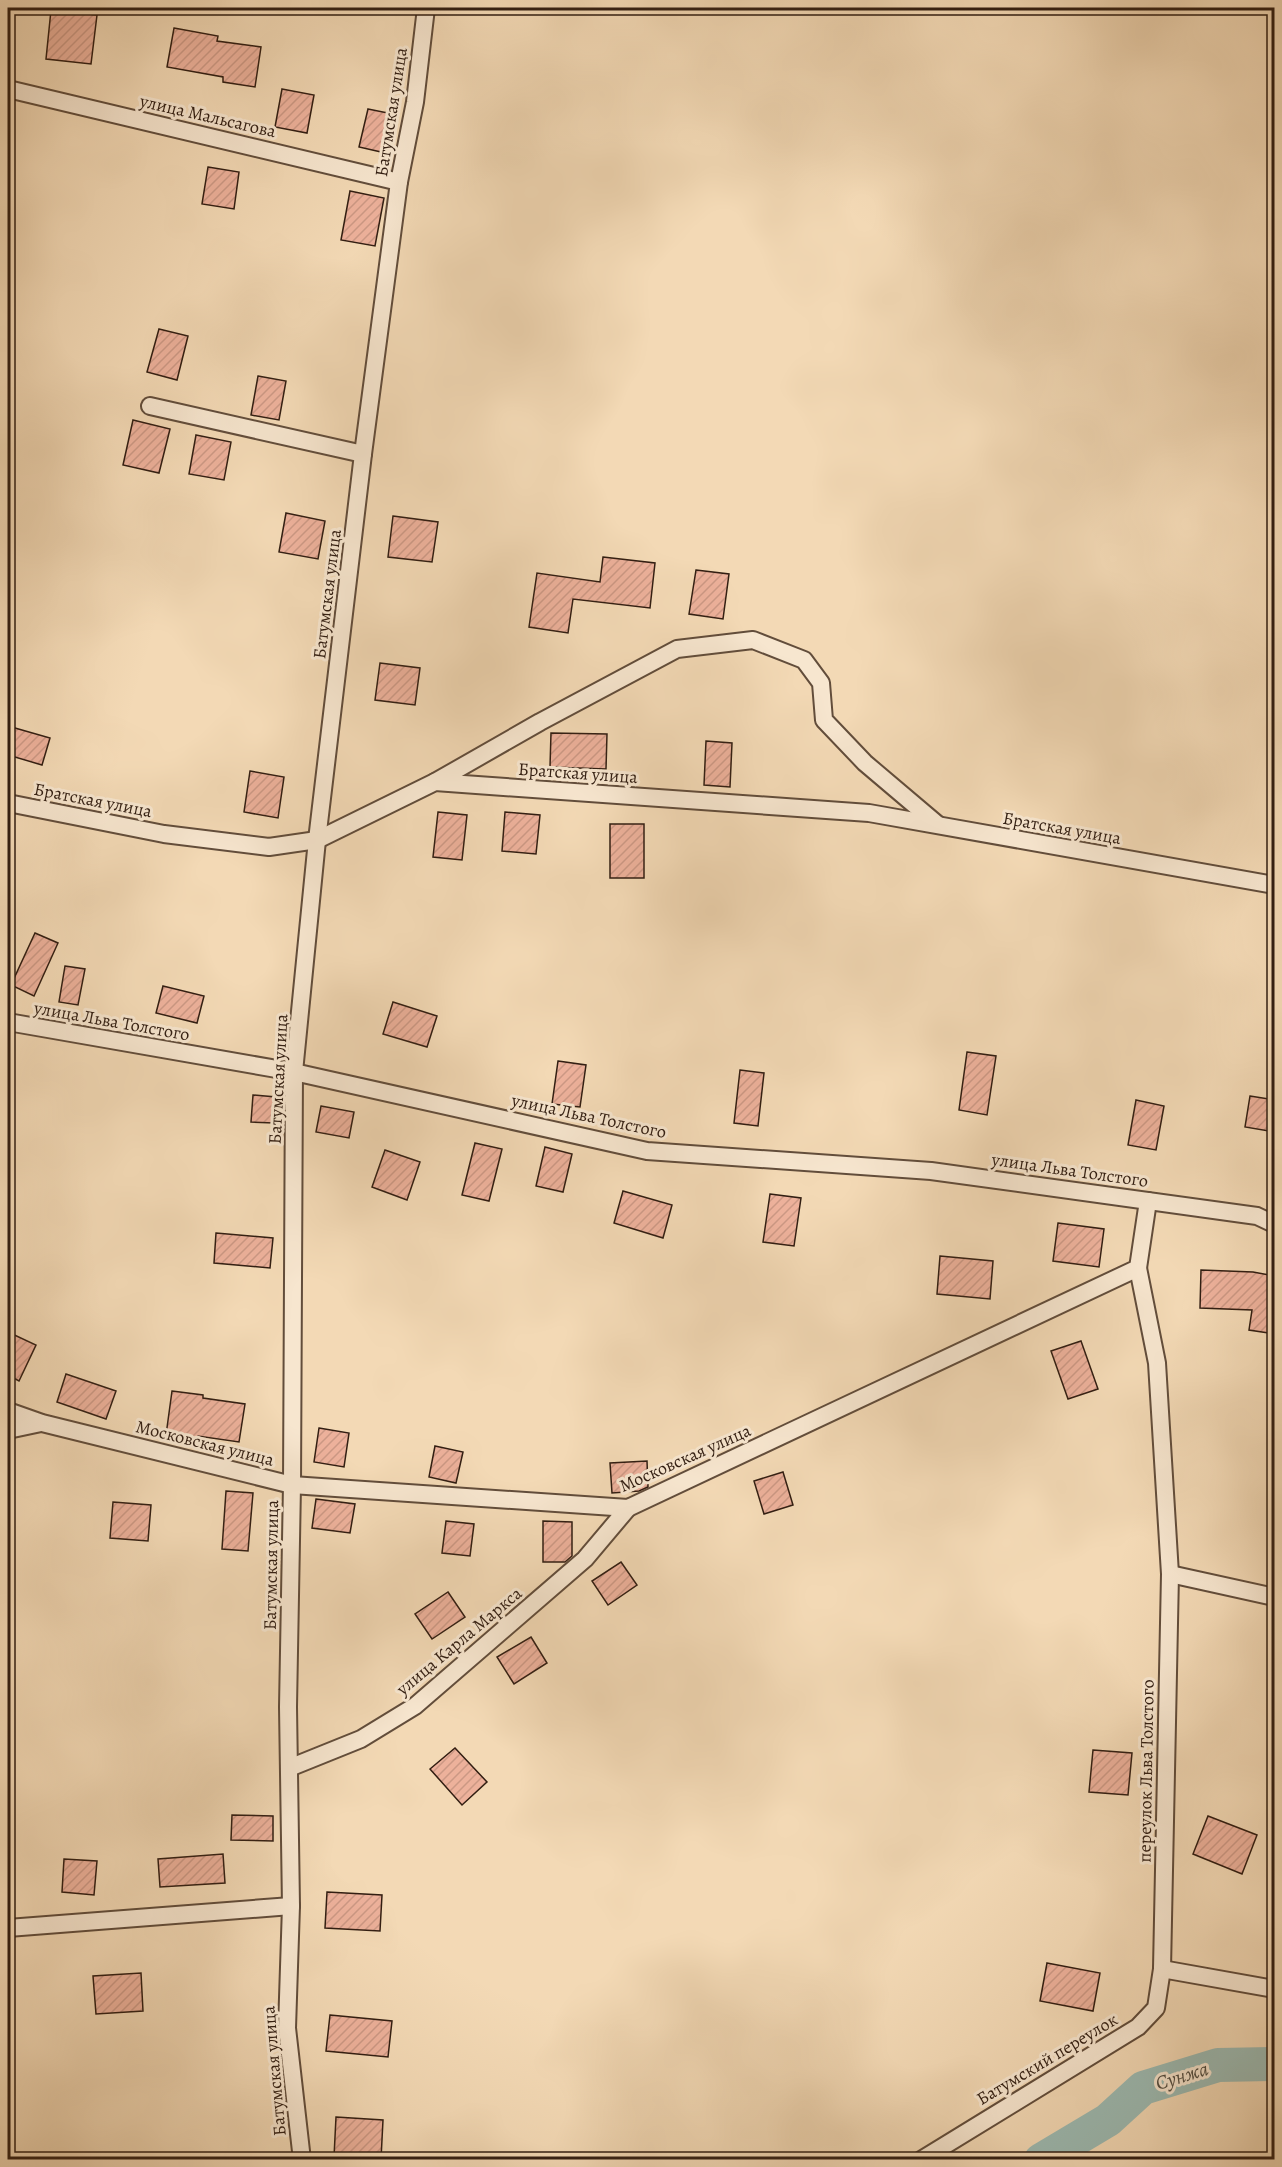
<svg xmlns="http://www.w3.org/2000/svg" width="1282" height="2167" font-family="Alegreya,serif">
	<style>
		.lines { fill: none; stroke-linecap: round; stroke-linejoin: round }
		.river { stroke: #9cbab2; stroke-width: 34 }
		.building { fill: url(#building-hatch); stroke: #321e12; stroke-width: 1.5 }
		.street-casing { stroke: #624d3b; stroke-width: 20 }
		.street { stroke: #f7e6cf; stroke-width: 16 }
		.labels { text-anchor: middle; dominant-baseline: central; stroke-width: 6; stroke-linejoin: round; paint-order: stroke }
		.street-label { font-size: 18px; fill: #321e12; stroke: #f7e6cf }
		.water-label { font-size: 20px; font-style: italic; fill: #524d42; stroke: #f7e6cf }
	</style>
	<defs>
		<pattern id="building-hatch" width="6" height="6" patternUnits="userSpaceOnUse" patternTransform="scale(1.5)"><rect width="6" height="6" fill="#edb19b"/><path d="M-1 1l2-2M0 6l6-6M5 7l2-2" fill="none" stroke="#cc9884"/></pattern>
	</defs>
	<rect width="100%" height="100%" fill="#f3d9b5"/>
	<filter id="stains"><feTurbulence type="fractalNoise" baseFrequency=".00333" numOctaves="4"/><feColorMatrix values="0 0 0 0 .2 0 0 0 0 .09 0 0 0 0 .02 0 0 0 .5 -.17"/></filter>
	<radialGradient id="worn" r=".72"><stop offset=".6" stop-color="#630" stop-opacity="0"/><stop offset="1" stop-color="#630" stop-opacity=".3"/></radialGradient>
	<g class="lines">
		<!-- river -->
		<polyline class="river" points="1041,2160 1108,2120 1143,2088 1218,2065 1274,2064"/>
	</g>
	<!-- building -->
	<g class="building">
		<polygon points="51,10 97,15 91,64 46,59"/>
		<polygon points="174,28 218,36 217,41 261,47 255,87 223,82 223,77 167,67"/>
		<polygon points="282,89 314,95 307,133 275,127"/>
		<polygon points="368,109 398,115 390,154 359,147"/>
		<polygon points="208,167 239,172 234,209 202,204"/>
		<polygon points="350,191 384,198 375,246 341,240"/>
		<polygon points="159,329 188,336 177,380 147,372"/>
		<polygon points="258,376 286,381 279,420 251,415"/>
		<polygon points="133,420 170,429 159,473 123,465"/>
		<polygon points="196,435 231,442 224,480 189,474"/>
		<polygon points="286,513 325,521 318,559 279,552"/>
		<polygon points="393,516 438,522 432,562 388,557"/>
		<polygon points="603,557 655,563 650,608 573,599 568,633 529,627 537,573 600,582"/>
		<polygon points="696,570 729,574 723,619 689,614"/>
		<polygon points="380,663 420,668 415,705 375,700"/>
		<polygon points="8,726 50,738 42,765 8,755"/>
		<polygon points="551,733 607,734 606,769 550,767"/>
		<polygon points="706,741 732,743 730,787 704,785"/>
		<polygon points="250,771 284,777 278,818 244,812"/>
		<polygon points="438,812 467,815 462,860 433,857"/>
		<polygon points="505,812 540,815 536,854 502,851"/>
		<rect x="610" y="824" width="34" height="54"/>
		<polygon points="35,933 58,943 34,996 11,985"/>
		<polygon points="65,966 85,969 78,1005 59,1002"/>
		<polygon points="163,986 204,996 197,1023 156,1013"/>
		<polygon points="393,1002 437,1016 427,1047 383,1034"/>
		<polygon points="967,1052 996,1056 987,1115 959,1110"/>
		<polygon points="558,1061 586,1065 580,1107 552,1104"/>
		<polygon points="740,1070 764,1073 758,1126 734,1123"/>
		<polygon points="253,1095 276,1097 274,1123 251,1122"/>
		<polygon points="1250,1096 1275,1100 1275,1132 1245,1127"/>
		<polygon points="1136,1100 1164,1106 1156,1150 1128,1145"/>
		<polygon points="321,1106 354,1112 349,1138 316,1132"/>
		<polygon points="475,1143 502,1149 489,1201 462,1195"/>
		<polygon points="545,1147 572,1154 563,1192 536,1186"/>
		<polygon points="385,1150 420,1162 407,1200 372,1187"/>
		<polygon points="623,1191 672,1205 663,1238 614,1223"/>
		<polygon points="770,1194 801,1198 794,1246 763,1242"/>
		<polygon points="1058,1223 1104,1229 1099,1267 1053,1261"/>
		<polygon points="216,1233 273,1238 270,1268 214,1263"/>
		<polygon points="940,1256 993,1261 990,1299 937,1294"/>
		<polygon points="1201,1270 1253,1272 1275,1276 1275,1334 1249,1330 1252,1310 1200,1308"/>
		<polygon points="8,1332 36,1345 19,1381 8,1375"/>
		<polygon points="1081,1341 1098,1389 1068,1399 1051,1351"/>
		<polygon points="66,1374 116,1391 106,1419 57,1402"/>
		<polygon points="172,1391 203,1395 203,1398 245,1404 239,1442 198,1436 197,1439 166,1435"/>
		<polygon points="319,1428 349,1433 344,1467 314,1462"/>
		<polygon points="435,1446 463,1452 456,1483 429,1477"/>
		<polygon points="647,1461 648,1487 639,1491 612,1493 610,1463"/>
		<polygon points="783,1472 793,1505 764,1514 754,1481"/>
		<polygon points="226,1491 253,1493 248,1551 222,1549"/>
		<polygon points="316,1499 355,1504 350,1533 312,1528"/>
		<polygon points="113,1502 151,1505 148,1541 110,1538"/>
		<polygon points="446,1521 474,1524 470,1556 442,1553"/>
		<polygon points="543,1521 572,1522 572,1556 565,1562 543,1562"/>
		<polygon points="621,1562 637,1585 608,1605 592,1581"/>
		<polygon points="448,1592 465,1617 432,1639 415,1614"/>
		<polygon points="531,1637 547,1663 514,1684 497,1657"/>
		<polygon points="455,1748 487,1782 462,1805 430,1769"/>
		<polygon points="1093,1750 1132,1753 1128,1795 1089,1792"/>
		<polygon points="232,1815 273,1816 273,1841 231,1840"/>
		<polygon points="1208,1816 1257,1835 1242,1874 1193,1854"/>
		<polygon points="223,1854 225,1883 160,1887 158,1859"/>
		<polygon points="64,1859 97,1861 94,1895 62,1892"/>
		<polygon points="327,1892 382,1895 380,1931 325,1928"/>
		<polygon points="1047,1963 1100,1973 1093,2011 1040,2001"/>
		<polygon points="141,1973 143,2011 96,2014 93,1976"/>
		<polygon points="330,2015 392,2021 388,2057 326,2051"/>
		<polygon points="336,2117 383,2120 381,2159 334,2157"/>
	</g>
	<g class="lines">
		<!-- street casing -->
		<g class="street-casing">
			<g id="street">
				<polyline points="8,89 399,182"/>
				<polyline points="150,406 363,454"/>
				<polyline points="435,782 540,722 677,649 753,640 804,660 821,683 824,720 865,763 937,824"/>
				<polyline points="8,803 164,834 269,847 317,840 435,782 869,813 1274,885"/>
				<polyline points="8,1022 294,1072 647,1151 931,1171 1257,1216 1274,1224"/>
				<polyline points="8,1411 42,1423 292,1485 628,1508 1138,1268 1148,1201"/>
				<polyline points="8,1430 41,1423"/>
				<polyline points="1170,1574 1274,1597"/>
				<polyline points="289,1768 361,1739 415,1706 585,1559 628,1508"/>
				<polyline points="8,1928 291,1906"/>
				<polyline points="1162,1969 1274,1989"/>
				<polyline points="302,2160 287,2028 291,1906 288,1707 292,1485 294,1072 317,840 363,454 399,182 415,102 426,8"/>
				<polyline points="921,2160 1138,2027 1156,2008 1162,1969 1170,1574 1157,1363 1138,1268"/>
			</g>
		</g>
		<!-- street -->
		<use href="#street" class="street"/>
	</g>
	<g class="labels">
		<!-- street labels -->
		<g class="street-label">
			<text transform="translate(391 112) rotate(-81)">Батумская улица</text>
			<text transform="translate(208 116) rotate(13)">улица Мальсагова</text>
			<text transform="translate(327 594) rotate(-83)">Батумская улица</text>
			<text transform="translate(578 773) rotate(4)">Братская улица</text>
			<text transform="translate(93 800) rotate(11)">Братская улица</text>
			<text transform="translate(1062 828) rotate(10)">Братская улица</text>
			<text transform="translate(112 1021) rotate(10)">улица Льва Толстого</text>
			<text transform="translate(278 1079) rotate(-87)">Батумская улица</text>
			<text transform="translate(589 1116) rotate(12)">улица Льва Толстого</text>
			<text transform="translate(1070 1170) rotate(8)">улица Льва Толстого</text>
			<text transform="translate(205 1443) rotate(14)">Московская улица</text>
			<text transform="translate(685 1458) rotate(-24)">Московская улица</text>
			<text transform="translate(271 1565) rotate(-89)">Батумская улица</text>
			<text transform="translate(459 1641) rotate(-40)">улица Карла Маркса</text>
			<text transform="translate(1146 1771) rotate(-89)">переулок Льва Толстого</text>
			<text transform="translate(1047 2059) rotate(-31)">Батумский переулок</text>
			<text transform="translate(274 2071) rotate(-95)">Батумская улица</text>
		</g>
		<!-- water labels -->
		<g class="water-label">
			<text transform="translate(1182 2076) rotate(-17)">Сунжа</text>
		</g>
	</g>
	<!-- margin -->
	<rect width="1282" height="2167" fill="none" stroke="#f3d9b5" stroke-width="30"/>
	<rect x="9" y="9" width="1264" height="2149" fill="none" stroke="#321e12" stroke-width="3"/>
	<rect x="15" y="15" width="1252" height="2137" fill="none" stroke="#321e12" stroke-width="1.5"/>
	<rect width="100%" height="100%" filter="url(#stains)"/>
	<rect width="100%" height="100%" fill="url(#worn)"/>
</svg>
